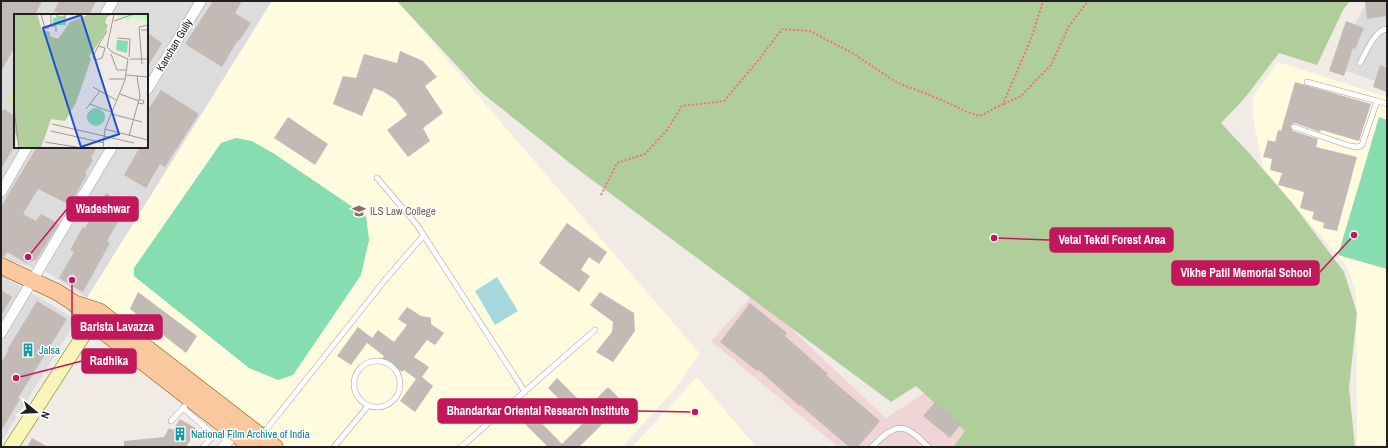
<svg xmlns="http://www.w3.org/2000/svg" width="1388" height="448" font-family="'Archivo Narrow',sans-serif">
	<style>
		.residential { fill: #dddcdc; fill-rule: evenodd }
		.commercial { fill: #f0d5d7 }
		.education { fill: #fefbdf }
		.grass { fill: #d1e9ac }
		.forest { fill: #b0ce9b }
		.pitch { fill: #85ddb0 }
		.water { fill: #a6d7dc }
		.building { fill: #c4bab5 }
		.lines { fill: none; stroke-linecap: round; stroke-linejoin: round }
		.lane-casing { stroke: #a3a3a3; stroke-width: 6 }
		.street-casing { stroke: #a3a3a3; stroke-width: 11 }
		.secondary-casing { stroke: #757407; stroke-width: 15 }
		.primary-casing { stroke: #975402; stroke-width: 17 }
		.path { stroke: #f86e71; stroke-width: 2; stroke-dasharray: 2 2; stroke-linecap: butt }
		.lane { stroke: #fff; stroke-width: 5 }
		.street { stroke: #fff; stroke-width: 10 }
		.secondary { stroke: #f9f4ba; stroke-width: 14 }
		.primary { stroke: #fac89f; stroke-width: 16 }
		.labels { text-anchor: middle; dominant-baseline: central; stroke-width: 3; stroke-linejoin: round; paint-order: stroke }
		.street-label { font-size: 11px; fill: #1f1f1f; stroke: #fff }
		.education-label { font-size: 11px; fill: #785e54; stroke: #fff; text-anchor: start }
		.culture-label { font-size: 11px; fill: #0d838f; stroke: #fff; text-anchor: start }
		.inset-road { fill: none; stroke: #9c9996; stroke-width: 1 }
		.view { fill: #1d4ed8; fill-opacity: 0.15; stroke: #1d4ed8; stroke-width: 2 }
		.inset-edge { fill: none; stroke: #1f1f1f; stroke-width: 2 }
		.leader { fill: none; stroke: #c2185b; stroke-width: 1.5 }
		.callout-dot { fill: #c2185b; stroke: #fff; stroke-width: 1.5 }
		.callout { fill: #c2185b; stroke: #c2185b; stroke-width: 1.5 }
		.callout-label { font-size: 12px; text-anchor: middle; font-weight: bold; fill: #fff }
	</style>
	<rect width="100%" height="100%" fill="#f0ebe5"/>
	<!-- residential -->
	<g class="residential">
		<path d="M1 1H272L87 298 43 270 10 261 1 257ZM15 15H147V147H15Z"/>
		<polygon points="1387,4 1387,85 1332,66 1365,6"/>
		<polygon points="1,275 77,320 1,442"/>
	</g>
	<!-- commercial -->
	<polygon class="commercial" points="754,294 886,418 929,390 976,433 965,447 838,447 711,341"/>
	<!-- education -->
	<g class="education">
		<polygon points="272,1 397,1 700,354 673,391 622,447 284,447 87,298"/>
		<polygon points="1278,62 1387,97 1387,445 1357,445 1356,293 1347,267 1263,168 1253,119 1253,96"/>
		<polygon points="697,377 756,447 632,447"/>
	</g>
	<!-- grass -->
	<polygon class="grass" points="15,86 15,106 7,101"/>
	<!-- forest -->
	<polygon class="forest" points="397,1 1350,1 1343,10 1317,65 1279,53 1244,99 1221,123 1249,153 1293,204 1344,272 1357,313 1349,388 1355,447 953,447 965,431 916,386 891,402 580,171 482,93"/>
	<!-- pitch -->
	<g class="pitch">
		<polygon points="1379,117 1387,120 1387,269 1338,255"/>
		<polygon points="236,138 252,141 273,153 366,216 369,240 361,275 293,375 278,380 249,368 134,276 134,268 221,143"/>
	</g>
	<!-- water -->
	<polygon class="water" points="497,277 518,311 495,325 475,291"/>
	<!-- building -->
	<g class="building">
		<polygon points="1,1 42,1 35,15 15,15 15,51 13,50 1,72"/>
		<polygon points="59,1 96,1 89,15 62,15 54,11"/>
		<polygon points="213,1 242,1 235,13 251,23 239,41 238,40 222,67 185,44"/>
		<polygon points="1365,1 1386,1 1387,16 1367,19"/>
		<polygon points="1346,21 1364,28 1355,49 1353,48 1344,76 1329,71"/>
		<polygon points="147,33 162,43 147,68"/>
		<polygon points="400,51 423,61 437,77 425,86 443,113 423,128 430,141 408,157 387,130 407,115 396,100 384,92 374,88 362,116 333,104 343,76 356,78 364,54 397,63"/>
		<polygon points="1380,65 1387,68 1387,92 1373,87"/>
		<polygon points="1295,82 1371,104 1359,141 1321,130 1320,132 1295,123 1292,124 1290,126 1293,131 1318,139 1316,147 1357,157 1337,231 1323,228 1324,223 1312,219 1314,212 1300,208 1304,192 1278,185 1282,173 1270,170 1272,159 1263,157 1268,140 1275,142 1278,130 1281,131"/>
		<polygon points="161,90 199,114 165,167 160,164 146,188 124,175 140,147 147,147 147,111"/>
		<polygon points="4,109 15,116 15,145 1,169 1,114"/>
		<polygon points="288,117 328,144 315,165 274,138"/>
		<polygon points="37,147 97,147 91,158 93,160 85,173 87,174 70,205 38,189 23,214 36,221 41,214 59,224 36,260 26,263 7,252 4,257 1,257 1,208 7,196"/>
		<polygon points="106,193 127,206 107,241 110,243 83,292 59,278 74,252 70,250 83,227 85,228"/>
		<polygon points="567,223 607,252 599,264 589,257 581,270 590,276 579,292 539,263"/>
		<polygon points="1,290 12,297 1,316"/>
		<polygon points="138,292 197,336 186,353 130,309"/>
		<polygon points="600,292 634,313 635,331 613,362 596,352 612,332 613,322 590,305"/>
		<polygon points="37,301 67,319 18,398 20,399 1,431 1,363 8,351 7,350"/>
		<polygon points="750,303 787,333 785,336 828,374 826,375 880,421 858,447 849,447 800,405 799,406 759,370 757,371 720,342"/>
		<polygon points="407,307 421,316 428,317 431,318 431,324 444,333 435,345 427,340 414,357 429,367 422,377 433,386 415,412 400,401 416,379 404,370 402,372 382,358 384,356 367,343 351,365 337,356 358,327 372,338 378,330 394,342 407,325 398,319"/>
		<polygon points="557,378 587,408 608,387 624,403 579,447 548,447 518,417 527,408 562,444 583,423 548,388"/>
		<polygon points="935,402 961,424 950,438 923,416"/>
		<polygon points="180,419 197,429 186,447 124,447 124,441 164,437 169,428 173,430"/>
		<polygon points="32,438 48,447 27,447"/>
	</g>
	<g class="lines">
		<!-- lane casing -->
		<g class="lane-casing">
			<g id="lane">
				<path d="M1360 63C1366 53 1374 30 1387 29"/>
				<polyline points="1307,82 1377,101"/>
				<polyline points="1294,127 1350,146 1358,147 1362,145 1377,101 1387,104"/>
				<polyline points="377,178 417,225 525,392"/>
				<circle cx="377" cy="384" r="23"/>
				<polyline points="183,408 212,433 211,438 203,447"/>
				<polyline points="171,421 185,406"/>
				<polyline points="262,435 385,280 423,236"/>
				<polyline points="334,447 368,406"/>
				<polyline points="461,447 595,330"/>
				<path d="M872 447C896 422 905 422 928 447"/>
			</g>
		</g>
		<!-- street casing -->
		<g class="street-casing">
			<g id="street">
				<polyline points="105,15 113,1"/>
				<polyline points="147,90 201,1"/>
				<polyline points="1,192 27,147"/>
				<polyline points="1,333 112,147"/>
				<polyline points="223,447 235,434"/>
			</g>
		</g>
		<!-- secondary casing -->
		<g class="secondary-casing">
			<polyline id="secondary" points="11,447 98,313"/>
		</g>
		<!-- primary casing -->
		<g class="primary-casing">
			<g id="primary">
				<polyline points="1,266 57,292 74,303 99,311 275,447"/>
				<polyline points="75,304 91,322 252,447"/>
			</g>
		</g>
		<!-- path -->
		<g class="path">
			<polyline points="1004,104 1021,96 1051,65 1069,26 1088,1"/>
			<polyline points="601,195 617,163 645,154 667,130 682,106 724,101 761,57 782,29 810,31 854,54 896,82 942,100 967,112 980,116 1003,104 1031,39 1043,1"/>
		</g>
		<!-- lane -->
		<use href="#lane" class="lane"/>
		<!-- street -->
		<use href="#street" class="street"/>
		<!-- secondary -->
		<use href="#secondary" class="secondary"/>
		<!-- primary -->
		<use href="#primary" class="primary"/>
	</g>
	<!-- icons -->
	<defs>
		<g id="university-bare" transform="scale(1.08)"><path d="M0-5L7-2L0 1L-7-2ZM-4 1L0 2.5L4 1V4Q0 6-4 4Z" fill="#8d6e63" stroke="#fff" stroke-width="2.5" paint-order="stroke"/></g>
		<g id="building-bare" transform="scale(1.08)"><path d="M-4-6H4V6H1V3H-1V6H-4ZM-2.5-4.3h1.7v1.8h-1.7ZM.8-4.3h1.7v1.8H.8ZM-2.5-1h1.7V.8h-1.7ZM.8-1h1.7V.8H.8Z" fill="#0f9aa8" stroke="#fff" stroke-width="2.5" paint-order="stroke"/></g>
	</defs>
	<g fill-rule="evenodd">
		<use href="#university-bare" x="359" y="211"/>
		<use href="#building-bare" x="28" y="350"/>
		<use href="#building-bare" x="180" y="434"/>
	</g>
	<g class="labels">
		<!-- street labels -->
		<g class="street-label">
			<text transform="translate(174 45) rotate(-59)">Kanchan Gully</text>
		</g>
		<!-- education labels -->
		<g class="education-label">
			<text x="370" y="211">ILS Law College</text>
		</g>
		<!-- culture labels -->
		<g class="culture-label">
			<text x="39" y="350">Jalsa</text>
			<text x="191" y="434">National Film Archive of India</text>
		</g>
	</g>
	<!-- overview -->
	<g transform="translate(14 14)">
		<rect width="134" height="134" fill="#f0ebe5"/>
		<path d="M0 0H23L28 16 36 18V22L44 25 56 8 76 0H99L93 3 91 9 94 11 91 19 75 43 77 45 62 89 51 107 37 105 27 134H6L0 115Z" fill="#b0ce9b"/>
		<path d="M103 0H134V8L118 4 113 10 112 4H103Z" fill="#c5f9c3"/>
		<path d="M52 3V11H39V4ZM103 26 114 27 113 39 102 36ZM73 103a9 9 0 1 1 18 0a9 9 0 1 1-18 0Z" fill="#85ddb0"/>
		<path class="inset-road" d="M27 0 31 14H35M37 0V12H42V18M43 0V3H51V0M100 0 93 33 98 38 114 45M100 7 120 0M127 16H134V24M103 24 116 25 115 43M84 32 79 43 81 46 88 44 91 34M91 34 84 32 93 17M97 40 103 56H112M116 45H134M128 50 125 13 134 11M112 61 134 63M95 65H111M79 73 102 86M106 80 125 87M124 89 129 90 130 87 125 85M76 90 97 98M0 94 5 134M72 95 86 77M98 100 128 108M38 110 120 129M91 115 134 126M37 117 90 129M115 122 126 82 123 62M31 128 68 134M89 134 91 115 111 66 114 45"/>
		<path class="view" d="M67 1 105 120 67 133 29 14Z"/>
		<rect width="134" height="134" class="inset-edge"/>
	</g>
	<!-- callouts -->
	<path class="leader" d="M28 257L67 209M994 238L1050 240M1354 235L1319 273M72 280L72 327M16 378L82 361M695 412L637 411"/>
	<g class="callout-dot">
		<circle cx="28" cy="257" r="4"/>
		<circle cx="994" cy="238" r="4"/>
		<circle cx="1354" cy="235" r="4"/>
		<circle cx="72" cy="280" r="4"/>
		<circle cx="16" cy="378" r="4"/>
		<circle cx="695" cy="412" r="4"/>
	</g>
	<g class="callout">
		<rect x="67" y="197" width="71" height="24" rx="4"/>
		<rect x="1050" y="228" width="123" height="24" rx="4"/>
		<rect x="1172" y="261" width="147" height="24" rx="4"/>
		<rect x="72" y="315" width="90" height="24" rx="4"/>
		<rect x="82" y="349" width="54" height="24" rx="4"/>
		<rect x="438" y="399" width="199" height="24" rx="4"/>
	</g>
	<g class="callout-label">
		<text x="103" y="213">Wadeshwar</text>
		<text x="1112" y="244">Vetal Tekdi Forest Area</text>
		<text x="1246" y="277">Vikhe Patil Memorial School</text>
		<text x="117" y="331">Barista Lavazza</text>
		<text x="109" y="365">Radhika</text>
		<text x="538" y="415">Bhandarkar Oriental Research Institute</text>
	</g>
	<!-- border -->
	<rect width="1388" height="448" fill="none" stroke="#1f1f1f" stroke-width="4"/>
	<!-- north arrow -->
	<g transform="translate(36 412) rotate(108)" stroke="#ffffff" stroke-width="3" paint-order="stroke">
	<path d="M0-3L7 15L0 10L-7 15Z" fill="#1f1f1f"/>
	<text y="-6" font-size="11" font-weight="bold" text-anchor="middle" fill="#1f1f1f">N</text>
	</g>
</svg>
